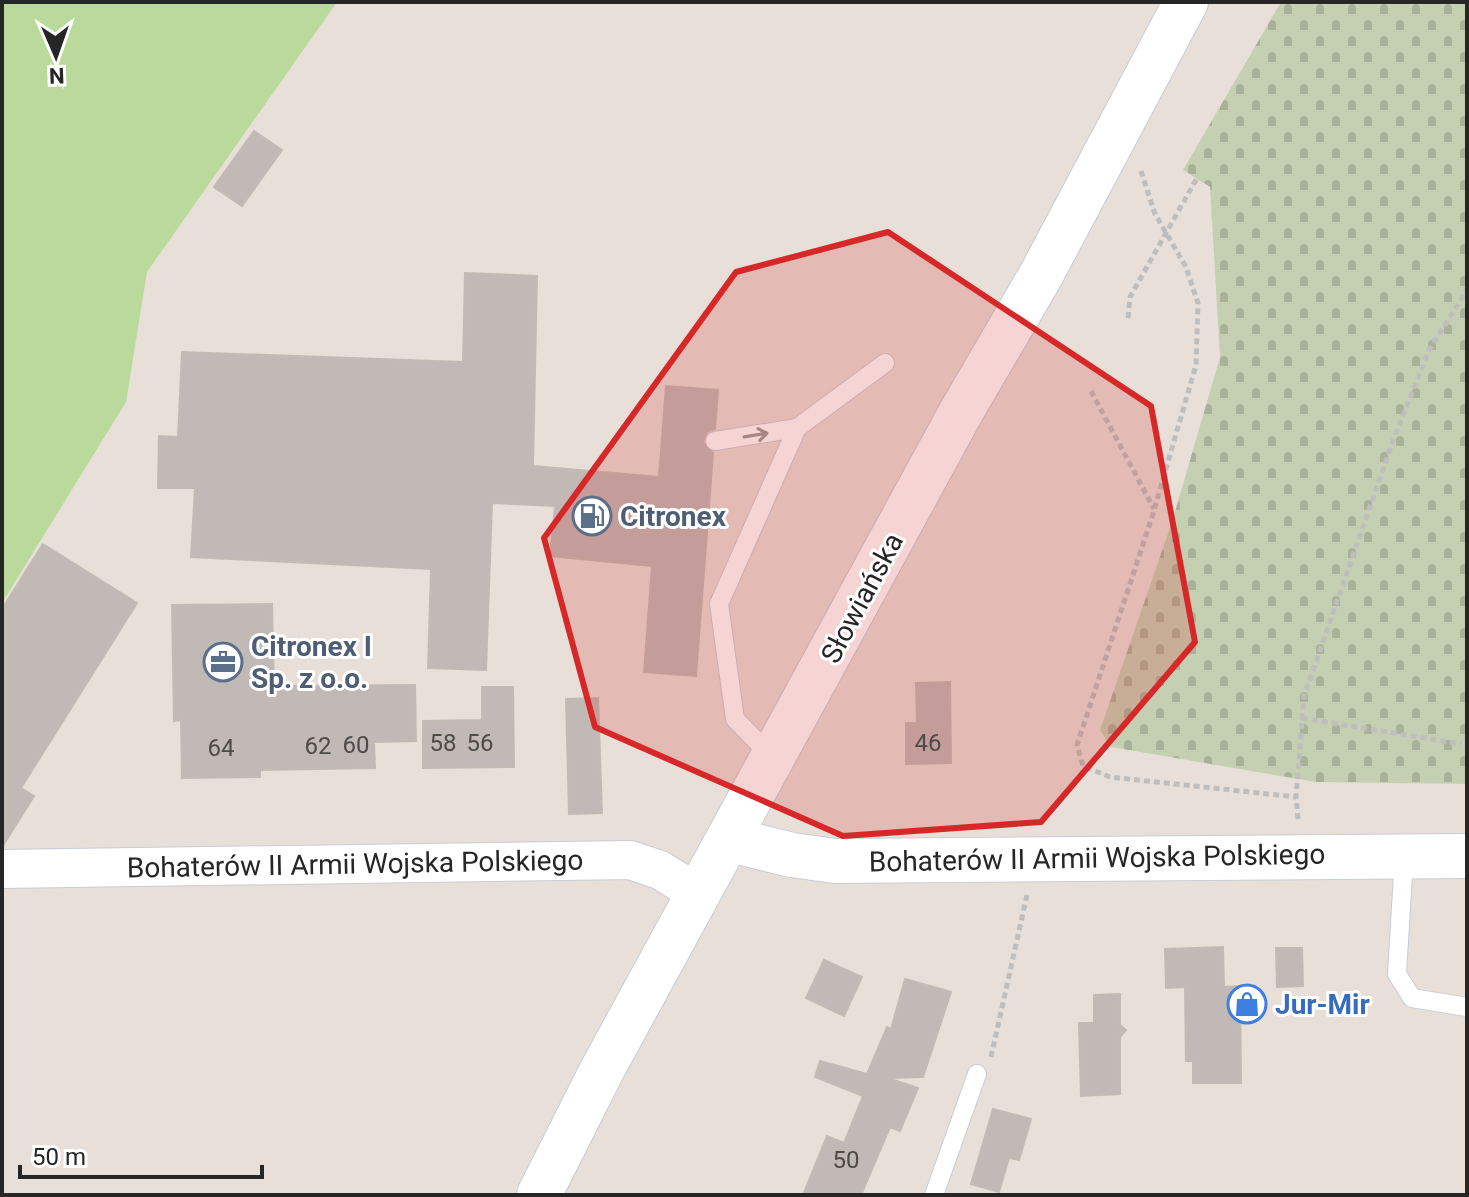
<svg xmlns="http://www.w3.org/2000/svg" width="1469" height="1197" font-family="Roboto,sans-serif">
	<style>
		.cemetery { fill: url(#cemetery-stones) }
		.garden { fill: #b9da9a }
		.building { fill: #c0b9b6; stroke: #c3bbb3; stroke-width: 2 }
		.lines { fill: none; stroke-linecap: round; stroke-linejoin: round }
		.lane-casing { stroke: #c7cdd7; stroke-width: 20 }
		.street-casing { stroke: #c7cdd7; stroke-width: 40 }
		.secondary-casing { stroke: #c7cdd7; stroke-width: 46 }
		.path { stroke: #bebebe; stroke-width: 5; stroke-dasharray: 6 4; stroke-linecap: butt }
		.lane { stroke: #fff; stroke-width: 18 }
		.street { stroke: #fff; stroke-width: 38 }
		.secondary { stroke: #fff; stroke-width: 44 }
		.oneway { stroke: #9d9d9d }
		.marked { fill: #d62828; fill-opacity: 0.2; stroke: #d62828; stroke-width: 6; stroke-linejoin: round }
		.labels { text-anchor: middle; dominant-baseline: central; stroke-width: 6; stroke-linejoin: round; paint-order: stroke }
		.number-label { font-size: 24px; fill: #4c4b4a }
		.service-label { font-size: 28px; font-weight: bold; fill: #4e5e75; stroke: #fff; text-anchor: start }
		.street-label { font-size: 28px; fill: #262626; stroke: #fff }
		.shop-label { font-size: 28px; font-weight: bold; fill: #366cbe; stroke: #fff; text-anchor: start }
	</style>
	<defs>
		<pattern id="cemetery-stones" width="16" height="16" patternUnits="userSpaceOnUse" patternTransform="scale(2)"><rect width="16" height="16" fill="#c5d0b2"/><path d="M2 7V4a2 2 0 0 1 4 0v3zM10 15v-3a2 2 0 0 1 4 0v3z" fill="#a9b299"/></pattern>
	</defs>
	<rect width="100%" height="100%" fill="#e8dfd9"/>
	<!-- cemetery -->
	<polygon class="cemetery" points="1281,2 1467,2 1467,784 1316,782 1111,747 1100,730 1172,522 1220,357 1210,187 1183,170"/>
	<!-- garden -->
	<polygon class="garden" points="2,2 337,2 147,272 126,402 2,603"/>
	<!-- building -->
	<g class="building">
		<polygon points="254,131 282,150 242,206 214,187"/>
		<polygon points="465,273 537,276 533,466 659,477 666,386 718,390 715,429 707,432 703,442 713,453 696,676 644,672 652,566 550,556 555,506 492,503 486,670 428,668 431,569 191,557 195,488 158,488 159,436 178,437 182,352 463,362"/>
		<polygon points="43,544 137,603 21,788 34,796 2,847 2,609"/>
		<polygon points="272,604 274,686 415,685 416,741 374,742 375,768 260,770 260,777 182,778 181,720 174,721 172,605"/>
		<polygon points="950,682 951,763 906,764 906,723 917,723 916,683"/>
		<polygon points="482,687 513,687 514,767 423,768 423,721 482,720"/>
		<polygon points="598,698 602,813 569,814 566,699"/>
		<polygon points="1223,947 1224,987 1240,986 1241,1083 1193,1083 1193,1061 1186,1061 1185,987 1166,988 1165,949"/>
		<polygon points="1276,948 1302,948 1303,986 1277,987"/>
		<polygon points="824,960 862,977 844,1016 806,998"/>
		<polygon points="905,979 951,992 923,1077 888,1078 918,1088 900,1131 890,1127 861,1195 803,1195 827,1136 844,1143 863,1096 815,1077 820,1061 867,1074 887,1027 891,1029"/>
		<polygon points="1120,994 1120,1025 1126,1030 1120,1037 1120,1094 1081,1096 1079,1023 1094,1023 1094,995"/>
		<polygon points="993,1109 1031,1119 1019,1160 1009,1158 999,1192 971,1184"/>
	</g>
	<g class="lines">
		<!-- lane casing -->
		<g class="lane-casing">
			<g id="lane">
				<polyline points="715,441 797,428"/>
				<polyline points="773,758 735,719 719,604 797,428 885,363"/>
				<polyline points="1404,857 1397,974 1412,998 1467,1007"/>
				<polyline points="934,1195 977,1074"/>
			</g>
		</g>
		<!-- street casing -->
		<g class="street-casing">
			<polyline id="street" points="2,869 630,860 660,870 700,895"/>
		</g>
		<!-- secondary casing -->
		<g class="secondary-casing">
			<g id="secondary">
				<polyline points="730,840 792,855 835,861 1467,856"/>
				<polyline points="539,1195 602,1070 961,412 1041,275 1186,2"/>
			</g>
		</g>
		<!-- path -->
		<g class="path">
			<polyline points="1141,171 1155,214 1186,267 1198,303 1196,365 1152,517 1077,745 1083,766 1110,777 1296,797"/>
			<polyline points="1128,318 1130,297 1197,178"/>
			<polyline points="1091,391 1154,509"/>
			<polyline points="1302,718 1461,744"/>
			<polyline points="1298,819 1296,797 1304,696 1394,438 1429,350 1467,290"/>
			<polyline points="991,1057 1027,895"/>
		</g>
		<!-- lane -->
		<use href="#lane" class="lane"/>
		<!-- street -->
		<use href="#street" class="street"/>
		<!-- secondary -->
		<use href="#secondary" class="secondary"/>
	</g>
	<!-- one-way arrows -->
	<defs><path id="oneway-shaft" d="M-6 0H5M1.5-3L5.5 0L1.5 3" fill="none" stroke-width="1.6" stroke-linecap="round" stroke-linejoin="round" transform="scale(2)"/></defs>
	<use class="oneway" href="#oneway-shaft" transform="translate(756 435) rotate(-9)"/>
	<!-- marked area -->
	<path class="marked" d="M888 232 1151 406 1195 642 1041 822 843 836 595 727 544 538 736 272Z"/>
	<!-- icons -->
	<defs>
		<g id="fuel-ring" transform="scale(2)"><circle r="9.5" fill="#fff" stroke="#5c6f8a" stroke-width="1.5"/><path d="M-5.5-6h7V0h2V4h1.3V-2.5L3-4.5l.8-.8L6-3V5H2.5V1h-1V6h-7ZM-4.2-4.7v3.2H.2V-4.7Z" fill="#5c6f8a"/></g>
		<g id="office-ring" transform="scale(2)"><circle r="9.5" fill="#fff" stroke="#5c6f8a" stroke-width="1.5"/><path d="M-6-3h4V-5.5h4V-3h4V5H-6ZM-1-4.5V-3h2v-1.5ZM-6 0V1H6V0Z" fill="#5c6f8a"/></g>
		<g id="shop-ring" transform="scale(2)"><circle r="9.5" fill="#fff" stroke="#3f7fe0" stroke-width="1.5"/><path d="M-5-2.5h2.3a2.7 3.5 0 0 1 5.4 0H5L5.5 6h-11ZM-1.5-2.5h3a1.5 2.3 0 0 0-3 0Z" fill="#3f7fe0"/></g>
	</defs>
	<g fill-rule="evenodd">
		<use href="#fuel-ring" x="592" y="516"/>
		<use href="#office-ring" x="223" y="662"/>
		<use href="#shop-ring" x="1247" y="1004"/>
	</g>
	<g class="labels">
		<!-- number labels -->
		<g class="number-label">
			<text x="443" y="743">58</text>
			<text x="480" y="743">56</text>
			<text x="928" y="743">46</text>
			<text x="356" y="745">60</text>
			<text x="318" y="746">62</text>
			<text x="221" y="748">64</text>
			<text x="846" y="1160">50</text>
		</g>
		<!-- service labels -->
		<g class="service-label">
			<text x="620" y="516">Citronex</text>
			<text x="251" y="646">Citronex I<tspan x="251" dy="32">Sp. z o.o.</tspan></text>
		</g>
		<!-- street labels -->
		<g class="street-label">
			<text transform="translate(862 598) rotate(-62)">Słowiańska</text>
			<text transform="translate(1097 858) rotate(-1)">Bohaterów II Armii Wojska Polskiego</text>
			<text transform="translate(355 864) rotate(-1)">Bohaterów II Armii Wojska Polskiego</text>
		</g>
		<!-- shop labels -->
		<g class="shop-label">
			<text x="1275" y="1004">Jur-Mir</text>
		</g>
	</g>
	<!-- border -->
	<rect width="1469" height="1197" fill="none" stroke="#262626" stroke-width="8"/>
	<!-- north arrow -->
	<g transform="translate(56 56) rotate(178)" stroke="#ffffff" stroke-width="6" paint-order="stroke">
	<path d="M0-6L14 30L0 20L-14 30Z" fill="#262626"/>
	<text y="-12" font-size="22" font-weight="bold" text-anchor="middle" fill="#262626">N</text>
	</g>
	<!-- scale -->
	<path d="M20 1165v12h242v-12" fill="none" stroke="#262626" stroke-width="4"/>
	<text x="32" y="1165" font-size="24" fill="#262626" stroke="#ffffff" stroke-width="6" paint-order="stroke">50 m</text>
</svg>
